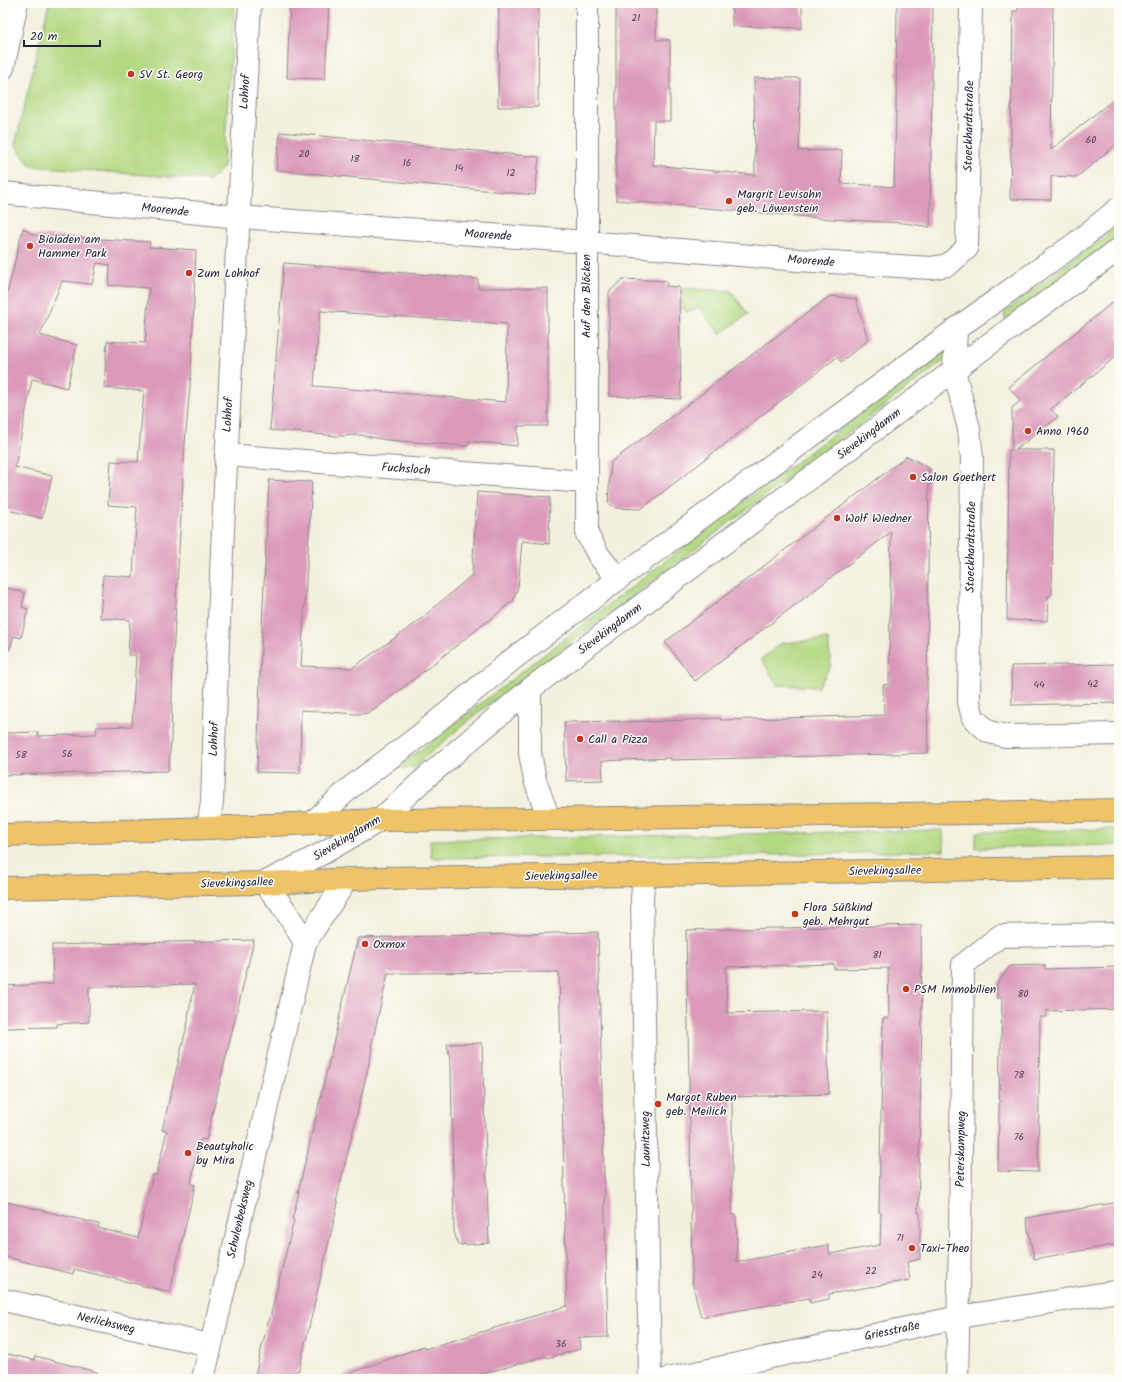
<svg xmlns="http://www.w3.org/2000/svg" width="1122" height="1382" font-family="Kalam,sans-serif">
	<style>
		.green { fill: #b4d983; stroke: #6b7e5f }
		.building { fill: #dc9aba; fill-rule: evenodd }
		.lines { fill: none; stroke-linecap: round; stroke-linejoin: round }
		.minor-casing { stroke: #8a898c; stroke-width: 24 }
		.tertiary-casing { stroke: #8a898c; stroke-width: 24 }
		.primary-casing { stroke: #8a898c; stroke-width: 24 }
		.minor { stroke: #fff; stroke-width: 22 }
		.tertiary { stroke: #fff; stroke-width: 22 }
		.primary { stroke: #efc469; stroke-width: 22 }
		.poi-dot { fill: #c8321e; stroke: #fdfcf7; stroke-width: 1.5 }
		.labels { text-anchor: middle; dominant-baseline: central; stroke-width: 3; stroke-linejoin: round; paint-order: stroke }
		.number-label { font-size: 10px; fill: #50405b }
		.poi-label { font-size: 12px; fill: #22223b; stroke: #fdfcf7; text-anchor: start }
		.street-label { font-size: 12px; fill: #22223b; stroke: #fdfcf7 }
	</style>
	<rect width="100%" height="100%" fill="#fdfcf7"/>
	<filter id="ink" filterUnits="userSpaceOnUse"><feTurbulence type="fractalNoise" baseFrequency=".025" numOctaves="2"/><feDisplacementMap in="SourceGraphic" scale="8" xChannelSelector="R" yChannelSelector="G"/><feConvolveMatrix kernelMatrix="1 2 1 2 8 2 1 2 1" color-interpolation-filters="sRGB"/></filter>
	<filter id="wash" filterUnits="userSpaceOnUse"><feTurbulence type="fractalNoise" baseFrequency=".012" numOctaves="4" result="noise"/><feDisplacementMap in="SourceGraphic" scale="16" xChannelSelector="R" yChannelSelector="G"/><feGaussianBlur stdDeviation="0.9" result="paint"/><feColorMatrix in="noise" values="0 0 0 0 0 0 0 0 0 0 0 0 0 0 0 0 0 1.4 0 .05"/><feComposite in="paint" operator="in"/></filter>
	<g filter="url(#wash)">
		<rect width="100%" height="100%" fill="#f3f0dd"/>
		<!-- green -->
		<g class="green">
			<polygon points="49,3 235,3 223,168 210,180 31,166 15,145"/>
			<polygon points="1119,225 1119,235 1008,318 1005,319 1004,312"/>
			<polygon points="681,288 731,291 748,314 720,334 698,306 693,311 687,312 682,308"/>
			<polygon points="944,351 950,356 479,712 425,757 415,768 397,768 677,552"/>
			<polygon points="828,639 831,666 818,687 778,685 761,659 782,643"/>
			<polygon points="1119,829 1119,845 976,848 976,832"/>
			<polygon points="943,830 944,851 772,855 431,858 430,840"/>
		</g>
		<g id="blocks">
			<!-- building -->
			<g class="building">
				<polygon points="290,3 329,3 325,79 287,78"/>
				<polygon points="499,3 539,3 538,107 498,107"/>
				<polygon points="616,3 656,3 656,40 670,40 670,121 654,121 653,165 755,175 754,78 800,78 799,151 842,150 841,183 894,187 896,115 897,3 933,3 930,227 904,223 830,219 616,200"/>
				<polygon points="732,3 802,3 802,28 732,26"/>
				<polygon points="1018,3 1053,3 1051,150 1119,95 1119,142 1077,177 1051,176 1051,200 1010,199 1013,11 1018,11"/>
				<polygon points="280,132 539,157 535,195 276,170"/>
				<polygon points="23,228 33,235 150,242 149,247 196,250 191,374 185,443 173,657 171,741 168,771 3,775 3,733 38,732 38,736 96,734 97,727 132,726 136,655 128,655 130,620 100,618 103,575 133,577 137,507 108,505 111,461 138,462 144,391 104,388 107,341 145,343 149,288 109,285 110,265 97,263 92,284 62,281 40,335 77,345 67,388 32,379 15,467 52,476 42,518 3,509 3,311"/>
				<path d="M284 263 478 279V288H548V426H518L517 446 469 441 468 446 387 440 360 435 338 436 270 430ZM320 311 507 324 506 402 314 386Z"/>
				<polygon points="623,279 667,281 666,286 679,287 681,399 609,396 609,292"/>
				<polygon points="830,296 856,299 868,340 841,362 837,357 641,509 616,508 608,503 611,462 694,400 758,350"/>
				<polygon points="1119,297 1119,354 1051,409 1058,417 1015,450 1054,450 1052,595 1048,596 1047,621 1007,620 1009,450 1012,450 1012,408 1020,401 1009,387"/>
				<polygon points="907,456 929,468 927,685 928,753 671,760 671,758 602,761 603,780 566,781 564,722 620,721 618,722 649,721 649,722 721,718 720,720 884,715 883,685 889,684 891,532 695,681 665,642"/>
				<polygon points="269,480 312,482 301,666 352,668 416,623 472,575 477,492 550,497 549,544 522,541 518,587 513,601 428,668 377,708 369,713 357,714 301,710 300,773 257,772 261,646"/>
				<polygon points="3,587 25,593 22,607 28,609 21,638 14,636 9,651 3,650"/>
				<polygon points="1119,664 1119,703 1012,705 1011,666"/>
				<path d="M921 925 922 1020 918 1213H920V1259L907 1262 910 1280 829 1294V1299L810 1303 809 1298 701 1317 692 1282 690 1128 686 930ZM834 964V969L888 968 889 1018H883L879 1212 881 1213 880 1245 830 1254 828 1245 737 1262 736 1215H732V1097L829 1094 827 1011 727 1013 726 967Z"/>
				<polygon points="598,932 608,1337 579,1338 580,1349 547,1358 546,1356 521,1363 465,1379 341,1379 340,1377 424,1346 425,1349 567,1306 559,972 388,973 371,1047 373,1047 336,1202 338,1203 299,1370 297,1370 295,1379 254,1379 268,1322 269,1322 294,1220 292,1219 299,1193 298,1193 358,938"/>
				<polygon points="254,940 206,1140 201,1139 195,1161 191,1184 195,1185 170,1292 74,1269 73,1274 3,1256 3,1201 99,1224 98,1228 138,1238 153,1174 156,1175 167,1131 162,1130 189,1017 188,1016 195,984 89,987 89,1022 57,1024 57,1027 3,1028 3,986 53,984 52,945"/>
				<polygon points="1045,965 1045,969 1119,967 1119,1009 1046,1011 1046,1017 1040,1017 1038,1172 998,1171 1000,1048 1001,1048 1002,998 997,998 997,984 1010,966"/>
				<polygon points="482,1043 489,1243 458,1245 454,1231 451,1066 447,1044"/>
				<polygon points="1119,1202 1119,1244 1034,1259 1026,1218"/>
				<polygon points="3,1353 34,1360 35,1356 97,1372 96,1379 3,1379"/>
			</g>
		</g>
	</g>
	<g filter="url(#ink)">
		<use href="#blocks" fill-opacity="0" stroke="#8a898c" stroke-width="1"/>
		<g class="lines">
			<!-- minor casing -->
			<g class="minor-casing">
				<g id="minor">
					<polyline points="587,3 587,534 599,556 618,579"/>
					<polyline points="3,193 239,217 586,242 798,260 931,268 948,265 967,248 971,3"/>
					<polyline points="956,329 954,370 969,429 972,458 969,702 973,718 989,732 1006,736 1119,734"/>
					<polyline points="226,455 586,482"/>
					<polyline points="530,689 530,753 535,780 549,819"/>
					<path d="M208 828 212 802C221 535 236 269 250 3"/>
					<polyline points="644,875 642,899 650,1379"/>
					<path d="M264 883C280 901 293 921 305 943"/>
					<polyline points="3,1300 210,1345"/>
					<polyline points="203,1379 305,943 347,879"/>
					<polyline points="667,1379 959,1317 1119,1291"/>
					<polyline points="957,1379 960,1238 963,965 1000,936 1119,934"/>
				</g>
			</g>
			<!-- tertiary casing -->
			<g class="tertiary-casing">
				<g id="tertiary">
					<polyline points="3,68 17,3"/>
					<polyline points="312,823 351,787 419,736 513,659 618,579 956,329 1076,243 1119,208"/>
					<polyline points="264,883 323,853 380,820 422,781 530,689 954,370 1119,249"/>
				</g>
			</g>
			<!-- primary casing -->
			<g class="primary-casing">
				<g id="primary">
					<polyline points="3,835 208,828 380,820 549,819 971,813 1119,810"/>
					<polyline points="3,888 264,883 380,878 644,875 1119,867"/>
				</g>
			</g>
			<!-- minor -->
			<use href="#minor" class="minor"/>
			<!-- tertiary -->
			<use href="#tertiary" class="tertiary"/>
			<!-- primary -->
			<use href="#primary" class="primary"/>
		</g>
	</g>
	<!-- markers -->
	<g class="poi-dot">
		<circle cx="131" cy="74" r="4"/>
		<circle cx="729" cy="201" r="4"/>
		<circle cx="30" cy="246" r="4"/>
		<circle cx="189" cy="273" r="4"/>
		<circle cx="1028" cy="431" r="4"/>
		<circle cx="913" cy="477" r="4"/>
		<circle cx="837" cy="518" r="4"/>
		<circle cx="580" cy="739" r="4"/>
		<circle cx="795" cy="914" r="4"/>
		<circle cx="365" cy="944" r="4"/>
		<circle cx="906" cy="989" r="4"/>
		<circle cx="658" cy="1104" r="4"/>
		<circle cx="188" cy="1153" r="4"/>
		<circle cx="912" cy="1248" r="4"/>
	</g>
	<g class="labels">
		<!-- number labels -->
		<g class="number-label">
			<text x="636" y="18">21</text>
			<text x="1091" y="140">60</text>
			<text x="304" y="154">20</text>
			<text x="355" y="159">18</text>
			<text x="407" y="163">16</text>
			<text x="459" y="168">14</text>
			<text x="511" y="173">12</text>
			<text x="1093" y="684">42</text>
			<text x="1039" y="685">44</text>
			<text x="67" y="754">56</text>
			<text x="21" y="755">58</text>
			<text x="877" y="955">81</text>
			<text x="1023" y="994">80</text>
			<text x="1019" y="1075">78</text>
			<text x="1019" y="1137">76</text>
			<text x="900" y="1238">71</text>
			<text x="871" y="1271">22</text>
			<text x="817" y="1275">24</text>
			<text x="561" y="1344">36</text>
		</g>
		<!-- poi labels -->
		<g class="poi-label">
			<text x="139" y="74">SV St. Georg</text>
			<text x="737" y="194">Margrit Levisohn<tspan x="737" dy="14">geb. Löwenstein</tspan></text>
			<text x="38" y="239">Bioladen am<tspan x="38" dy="14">Hammer Park</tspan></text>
			<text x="197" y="273">Zum Lohhof</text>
			<text x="1036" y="431">Anno 1960</text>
			<text x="921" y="477">Salon Goethert</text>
			<text x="845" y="518">Wolf Wiedner</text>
			<text x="588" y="739">Call a Pizza</text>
			<text x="803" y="907">Flora Süßkind<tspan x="803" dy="14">geb. Mehrgut</tspan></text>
			<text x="373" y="944">Oxmox</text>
			<text x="914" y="989">PSM Immobilien</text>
			<text x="666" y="1097">Margot Ruben<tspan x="666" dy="14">geb. Meilich</tspan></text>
			<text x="196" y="1146">Beautyholic<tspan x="196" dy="14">by Mira</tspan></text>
			<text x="920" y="1248">Taxi-Theo</text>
		</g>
		<!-- street labels -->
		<g class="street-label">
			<text transform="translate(245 92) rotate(-87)">Lohhof</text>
			<text transform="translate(969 126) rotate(-89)">Stoeckhardtstraße</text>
			<text transform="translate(165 210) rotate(6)">Moorende</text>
			<text transform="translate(488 235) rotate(4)">Moorende</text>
			<text transform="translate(811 261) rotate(4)">Moorende</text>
			<text transform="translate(586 296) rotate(-90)">Auf den Blöcken</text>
			<text transform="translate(228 415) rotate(-87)">Lohhof</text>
			<text transform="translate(869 434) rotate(-37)">Sievekingdamm</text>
			<text transform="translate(406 469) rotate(4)">Fuchsloch</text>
			<text transform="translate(971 547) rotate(-89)">Stoeckhardtstraße</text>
			<text transform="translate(610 629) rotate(-37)">Sievekingdamm</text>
			<text transform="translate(214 739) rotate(-88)">Lohhof</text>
			<text transform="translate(347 838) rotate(-31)">Sievekingdamm</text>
			<text transform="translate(885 871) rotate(-1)">Sievekingsallee</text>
			<text transform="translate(561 876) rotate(-1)">Sievekingsallee</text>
			<text transform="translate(237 883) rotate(-2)">Sievekingsallee</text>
			<text transform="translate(646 1139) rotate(-91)">Launitzweg</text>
			<text transform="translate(961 1149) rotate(-89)">Peterskampweg</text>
			<text transform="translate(240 1219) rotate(-77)">Schulenbeksweg</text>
			<text transform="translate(106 1323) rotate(13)">Nerlichsweg</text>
			<text transform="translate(892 1331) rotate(-12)">Griesstraße</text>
		</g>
	</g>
	<!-- margin -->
	<rect width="1122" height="1382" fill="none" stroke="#fdfcf7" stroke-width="16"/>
	<!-- scale -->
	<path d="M24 40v6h76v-6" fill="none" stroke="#22223b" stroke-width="2"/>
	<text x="30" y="40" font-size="12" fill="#22223b" stroke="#fdfcf7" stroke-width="3" paint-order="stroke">20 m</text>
</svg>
